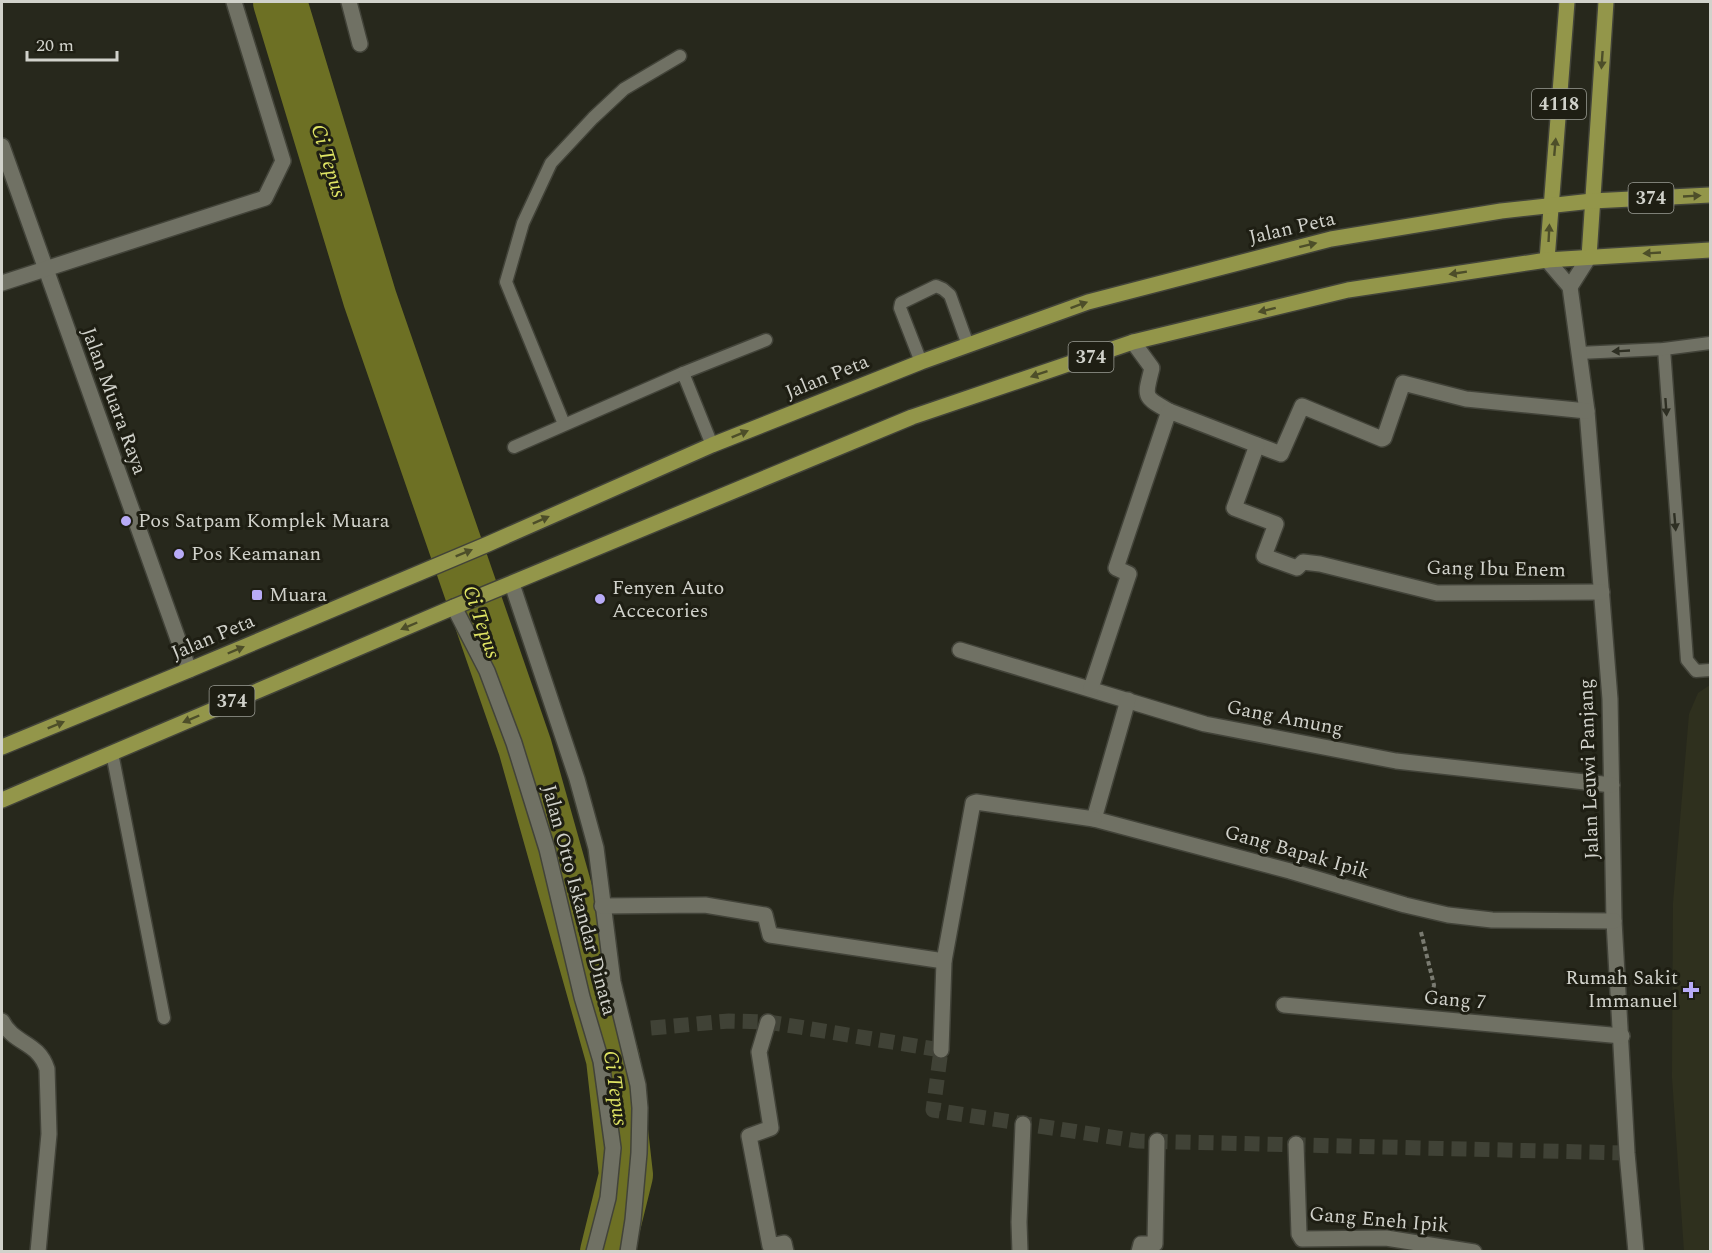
<svg xmlns="http://www.w3.org/2000/svg" width="1712" height="1253" font-family="Spectral,serif">
	<style>
		.built { fill: #2f301e }
		.lines { fill: none; stroke-linecap: round; stroke-linejoin: round }
		.river { stroke: #6d7024; stroke-width: 54 }
		.street-tunnel { stroke: #404236; stroke-width: 15; stroke-dasharray: 15 8; stroke-linecap: butt }
		.lane-casing { stroke: #424339; stroke-width: 15 }
		.street-casing { stroke: #424339; stroke-width: 18 }
		.primary-casing { stroke: #424339; stroke-width: 18 }
		.path { stroke: #7a7b71; stroke-width: 4; stroke-dasharray: 4.5 3; stroke-linecap: butt }
		.lane { stroke: #707164; stroke-width: 12 }
		.street { stroke: #707164; stroke-width: 15 }
		.primary { stroke: #93964a; stroke-width: 15 }
		.oneway { fill: #4d4e29 }
		.oneway2 { fill: #2e2f23 }
		.poi-dot { fill: #b8abf7; stroke: #1e1e13; stroke-width: 2 }
		.labels { text-anchor: middle; dominant-baseline: central; stroke-width: 6; stroke-linejoin: round; paint-order: stroke }
		.shield { fill: #1e1e13; stroke: #9b9c94; stroke-width: 1.5 }
		.shield-label { font-size: 18px; font-weight: bold; fill: #d1d2cb }
		.street-label { font-size: 20px; fill: #d1d2cb; stroke: #1e1e13 }
		.poi-label { font-size: 20px; fill: #d1d2cb; stroke: #1e1e13; text-anchor: start }
		.water-label { font-size: 21px; font-style: italic; fill: #e1e664; stroke: #1e1e13 }
	</style>
	<rect width="100%" height="100%" fill="#27281c"/>
	<!-- built -->
	<polygon class="built" points="1710,685 1710,1251 1684,1252 1672,1078 1673,903 1689,714 1698,693"/>
	<g class="lines">
		<!-- river -->
		<polyline class="river" points="280,2 370,299 525,747 613,1059 626,1175 607,1252"/>
		<!-- street-tunnel -->
		<polyline class="street-tunnel" points="651,1028 729,1021 768,1022 941,1050 933,1110 1138,1141 1627,1153"/>
		<!-- lane casing -->
		<g class="lane-casing">
			<g id="lane">
				<polyline points="1664,349 1687,660 1696,671 1710,670"/>
				<polyline points="1579,353 1664,349 1710,343"/>
				<polyline points="921,362 900,308 901,303 936,286 943,289 950,295 968,345"/>
				<polyline points="683,373 766,340"/>
				<polyline points="564,424 506,282 523,223 551,163 593,118 624,89 680,56"/>
				<polyline points="514,447 683,373 712,445"/>
				<polyline points="112,753 164,1018"/>
			</g>
		</g>
		<!-- street casing -->
		<g class="street-casing">
			<g id="street">
				<polyline points="349,2 360,44"/>
				<polyline points="2,146 189,670"/>
				<polyline points="1547,260 1570,287 1587,411 1610,699 1614,921 1627,1153 1636,1252"/>
				<polyline points="2,283 265,198 283,161 234,2"/>
				<polyline points="1570,287 1589,257"/>
				<path d="M1133 342 1152 368C1145 397 1142 396 1169 411"/>
				<polyline points="1257,445 1281,454 1302,406 1382,439 1384,438 1403,383 1466,399 1587,411"/>
				<polyline points="512,584 577,779 596,848 613,982 638,1085 640,1108 639,1153 633,1220 628,1252"/>
				<polyline points="454,607 487,671 514,743 547,849 582,997 601,1061 613,1148 608,1198 594,1252"/>
				<polyline points="960,650 1205,724 1396,761 1612,785"/>
				<polyline points="1091,688 1129,574 1116,568 1169,411 1257,445 1234,508 1276,524 1264,556 1297,568 1303,562 1320,564 1437,593 1602,592"/>
				<polyline points="1128,700 1094,819 1290,871 1405,905 1448,915 1492,920 1614,921"/>
				<polyline points="602,906 705,905 765,915 770,935 944,961"/>
				<polyline points="1284,1005 1622,1036"/>
				<path d="M2 1021C14 1045 38 1041 47 1069L49 1134 38 1252"/>
				<polyline points="768,1022 759,1052 771,1128 749,1136 770,1246 784,1243 786,1252"/>
				<polyline points="941,1050 944,961 973,803 976,802 1094,819"/>
				<polyline points="1296,1144 1299,1234 1302,1239 1386,1238 1474,1252"/>
				<polyline points="1020,1252 1019,1222 1023,1124"/>
				<polyline points="1139,1252 1141,1244 1155,1244 1157,1141"/>
			</g>
		</g>
		<!-- primary casing -->
		<g class="primary-casing">
			<g id="primary">
				<polyline points="1589,257 1606,2"/>
				<polyline points="1547,260 1567,2"/>
				<polyline points="2,747 189,670 488,544 712,445 921,362 1088,302 1331,239 1501,211 1592,201 1710,195"/>
				<polyline points="2,800 454,607 912,417 1133,342 1348,290 1547,260 1710,250"/>
			</g>
		</g>
		<!-- path -->
		<polyline class="path" points="1421,932 1434,985 1432,997"/>
		<!-- lane -->
		<use href="#lane" class="lane"/>
		<!-- street -->
		<use href="#street" class="street"/>
		<!-- primary -->
		<use href="#primary" class="primary"/>
	</g>
	<!-- one-way arrows -->
	<defs><path id="oneway-solid" d="M-6-.8H1V-3.2L6.5 0L1 3.2V.8H-6Z" transform="scale(1.5)"/></defs>
	<g class="oneway">
		<use href="#oneway-solid" transform="translate(1602 60) rotate(94)"/>
		<use href="#oneway-solid" transform="translate(1555 147) rotate(-85)"/>
		<use href="#oneway-solid" transform="translate(1692 196) rotate(-3)"/>
		<use href="#oneway-solid" transform="translate(1549 233) rotate(-87)"/>
		<use href="#oneway-solid" transform="translate(1308 245) rotate(-14)"/>
		<use href="#oneway-solid" transform="translate(1652 253) rotate(177)"/>
		<use href="#oneway-solid" transform="translate(1458 273) rotate(171)"/>
		<use href="#oneway-solid" transform="translate(1079 305) rotate(-20)"/>
		<use href="#oneway-solid" transform="translate(1267 310) rotate(166)"/>
		<use href="#oneway-solid" transform="translate(1039 374) rotate(161)"/>
		<use href="#oneway-solid" transform="translate(740 434) rotate(-22)"/>
		<use href="#oneway-solid" transform="translate(541 520) rotate(-24)"/>
		<use href="#oneway-solid" transform="translate(464 553) rotate(-22)"/>
		<use href="#oneway-solid" transform="translate(409 626) rotate(157)"/>
		<use href="#oneway-solid" transform="translate(236 650) rotate(-23)"/>
		<use href="#oneway-solid" transform="translate(191 719) rotate(157)"/>
		<use href="#oneway-solid" transform="translate(56 725) rotate(-22)"/>
	</g>
	<g class="oneway2">
		<use href="#oneway-solid" transform="translate(1621 351) rotate(177)"/>
		<use href="#oneway-solid" transform="translate(1666 407) rotate(86)"/>
		<use href="#oneway-solid" transform="translate(1675 522) rotate(85)"/>
	</g>
	<!-- markers -->
	<g class="poi-dot">
		<circle cx="126" cy="521" r="6"/>
		<circle cx="179" cy="554" r="6"/>
		<rect x="251" y="589" width="12" height="12" rx="3"/>
		<circle cx="600" cy="599" r="6"/>
		<path d="M1688 981h6v6h6v6h-6v6h-6v-6h-6v-6h6z"/>
	</g>
	<g class="labels">
		<!-- shield labels -->
		<g class="shield">
			<rect x="1532" y="89" width="54" height="30" rx="4.5"/>
			<rect x="1628.5" y="183" width="45" height="30" rx="4.5"/>
			<rect x="1068.5" y="342" width="45" height="30" rx="4.5"/>
			<rect x="209.5" y="686" width="45" height="30" rx="4.5"/>
		</g>
		<g class="shield-label">
			<text x="1559" y="104">4118</text>
			<text x="1651" y="198">374</text>
			<text x="1091" y="357">374</text>
			<text x="232" y="701">374</text>
		</g>
		<!-- street labels -->
		<g class="street-label">
			<text transform="translate(1292 228) rotate(-13)">Jalan Peta</text>
			<text transform="translate(827 377) rotate(-22)">Jalan Peta</text>
			<text transform="translate(114 401) rotate(70)">Jalan Muara Raya</text>
			<text transform="translate(1496 569) rotate(1)">Gang Ibu Enem</text>
			<text transform="translate(213 637) rotate(-23)">Jalan Peta</text>
			<text transform="translate(1285 718) rotate(11)">Gang Amung</text>
			<text transform="translate(1589 769) rotate(-92)">Jalan Leuwi Panjang</text>
			<text transform="translate(1297 852) rotate(16)">Gang Bapak Ipik</text>
			<text transform="translate(579 900) rotate(75)">Jalan Otto Iskandar Dinata</text>
			<text transform="translate(1455 1000) rotate(5)">Gang 7</text>
			<text transform="translate(1379 1220) rotate(5)">Gang Eneh Ipik</text>
		</g>
		<!-- poi labels -->
		<g class="poi-label">
			<text x="138" y="521">Pos Satpam Komplek Muara</text>
			<text x="191" y="554">Pos Keamanan</text>
			<text x="612" y="588">Fenyen Auto<tspan x="612" dy="23">Accecories</tspan></text>
			<text x="269" y="595">Muara</text>
			<text x="1678" y="978" text-anchor="end">Rumah Sakit<tspan x="1678" dy="23">Immanuel</tspan></text>
		</g>
		<!-- water labels -->
		<g class="water-label">
			<text transform="translate(328 161) rotate(73)">Ci Tepus</text>
			<text transform="translate(481 622) rotate(71)">Ci Tepus</text>
			<text transform="translate(615 1088) rotate(82)">Ci Tepus</text>
		</g>
	</g>
	<!-- border -->
	<rect width="1712" height="1253" fill="none" stroke="#d1d2cb" stroke-width="6"/>
	<!-- scale -->
	<path d="M27 51v9h90v-9" fill="none" stroke="#d1d2cb" stroke-width="3"/>
	<text x="36" y="51" font-size="18" fill="#d1d2cb" stroke="#1e1e13" stroke-width="4.5" paint-order="stroke">20 m</text>
</svg>
